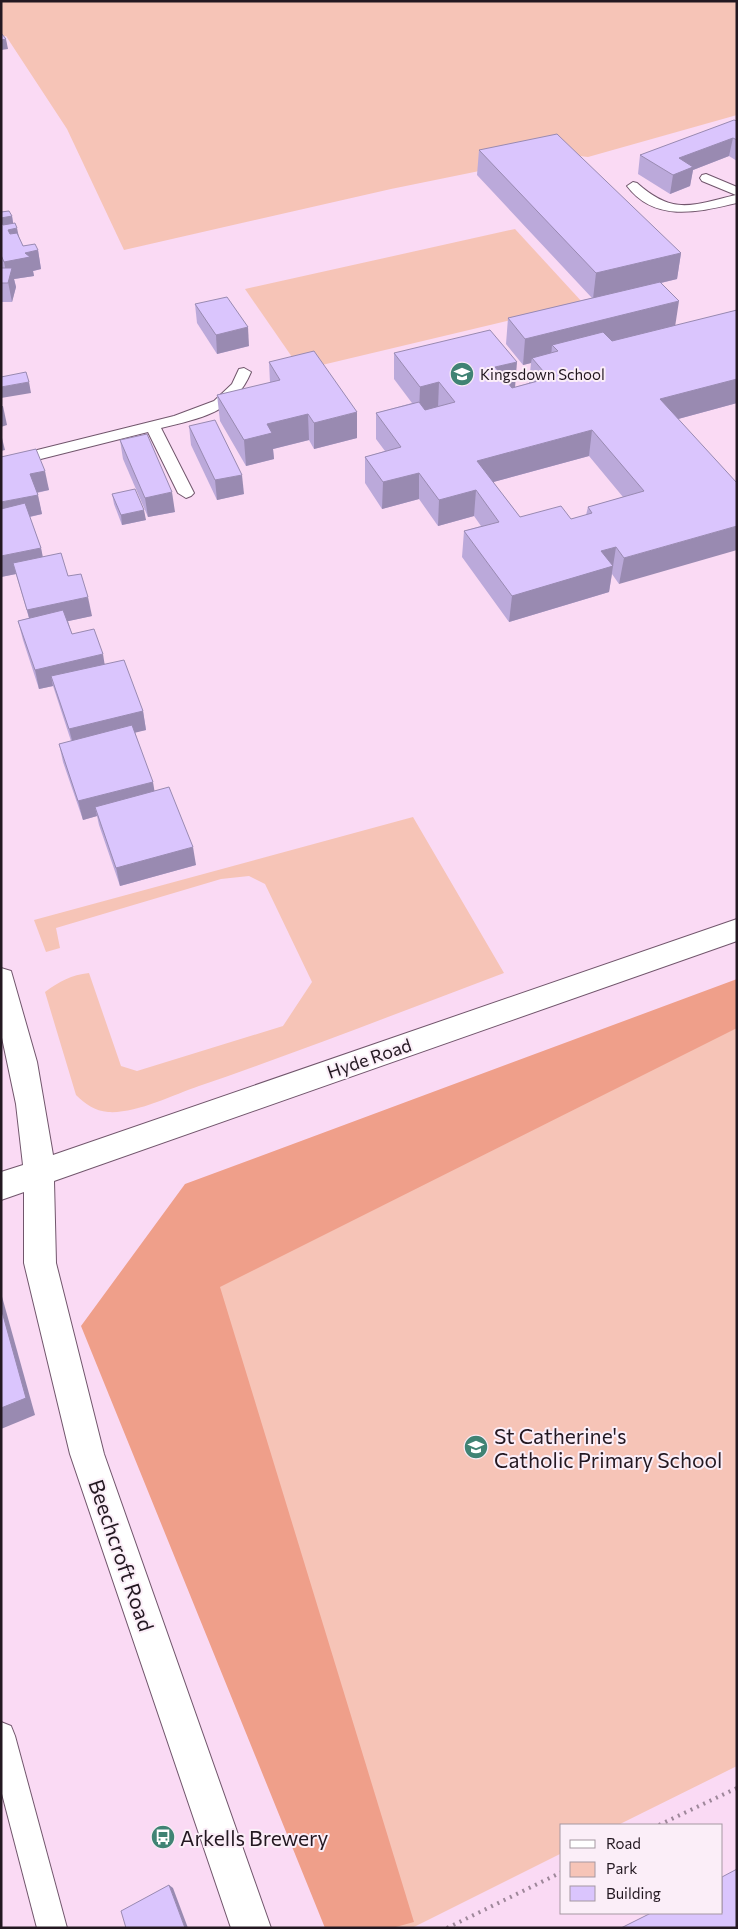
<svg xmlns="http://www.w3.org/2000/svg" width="738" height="1929" font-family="Commissioner,sans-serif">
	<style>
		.green { fill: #f6c4b7 }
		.forest { fill: #ef9f8a }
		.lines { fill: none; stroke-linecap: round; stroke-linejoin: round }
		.service-casing { stroke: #71566c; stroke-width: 2 }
		.secondary-casing { stroke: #71566c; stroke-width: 2 }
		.path { stroke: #9e879a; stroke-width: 4; stroke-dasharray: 2 5; stroke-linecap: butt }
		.service { fill: #fff; fill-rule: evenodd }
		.secondary { fill: #fff; fill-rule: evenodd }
		.wall { fill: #bba9da; fill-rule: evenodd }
		.shaded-wall { fill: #998ab1 }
		.building { fill: #dac5fd; stroke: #998ab1; fill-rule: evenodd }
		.labels { text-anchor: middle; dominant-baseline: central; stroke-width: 4; stroke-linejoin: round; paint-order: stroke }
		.far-poi-label { font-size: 15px; fill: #231821; stroke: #fbeef8; text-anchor: start }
		.street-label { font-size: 18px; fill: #231821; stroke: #fbeef8 }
		.near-poi-label { font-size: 21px; fill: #231821; stroke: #fbeef8; text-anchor: start }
		.near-street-label { font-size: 21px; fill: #231821; stroke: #fbeef8 }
	</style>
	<rect width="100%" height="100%" fill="#fadaf4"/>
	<!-- green -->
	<g class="green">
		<polygon points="1,1 737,1 737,115 588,157 563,154 391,189 124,250 67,129 6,36 1,37"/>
		<polygon points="515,229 583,303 301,370 245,289"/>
		<path d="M413 817 504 973C403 1011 301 1051 199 1086 173 1095 135 1114 108 1112 95 1111 85 1104 76 1095L45 992C60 981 71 975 89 973L121 1066 137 1071 283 1026 312 982 265 884 249 876 221 879 56 928 60 948 46 952 34 920Z"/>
		<polygon points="737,988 737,1766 618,1825 562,1825 562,1853 412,1928 375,1928 156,1275"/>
	</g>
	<!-- forest -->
	<polygon class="forest" points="737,979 737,1028 220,1287 414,1922 392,1928 325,1928 81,1326 185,1184"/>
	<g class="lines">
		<!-- service casing -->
		<g class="service-casing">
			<g id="service">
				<path d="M706 174 737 187V203C698 212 655 223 627 186L633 182 637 183C674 216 692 205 736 195L702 181 700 178 702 175Z"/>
				<path d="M244 368 251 372C234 413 201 418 161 428L194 493 191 496 186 498 178 493 148 432 1 469V459L174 416 214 401 232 384 239 369Z"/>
				<polygon points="1,1722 11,1726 15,1736 67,1928 37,1928 1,1790"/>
			</g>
		</g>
		<!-- secondary casing -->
		<g class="secondary-casing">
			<polygon id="secondary" points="737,919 737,941 54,1181 56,1263 104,1454 271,1928 231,1928 70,1454 24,1263 24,1192 1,1200 1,1172 23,1165 16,1104 1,1033 1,968 11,971 37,1062 53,1155"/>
		</g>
		<!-- path -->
		<g class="path">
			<polyline points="659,1825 737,1788"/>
			<polyline points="447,1928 562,1872"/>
		</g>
		<!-- service -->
		<use href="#service" class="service"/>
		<!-- secondary -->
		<use href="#secondary" class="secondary"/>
	</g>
	<!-- wall -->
	<g class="wall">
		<polygon points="737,121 737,161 729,156 693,170 690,186 670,194 638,174 640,155"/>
		<path d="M479 150 681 253 677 279 661 283 675 326 737 310V403L678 419 619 584 612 574 609 592 509 622 462 557 464 531 481 526 474 516 438 526 419 499 382 509 365 483V457L385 451 376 439V413L412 403 394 379V353L515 387 529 383 531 363 523 365 506 344 508 318 592 298 477 175ZM589 456 623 497 588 507 586 515 571 519 520 517 493 482Z"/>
		<polygon points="1,212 12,216 13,223 23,246 38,250 41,269 33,271 34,276 14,279 16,287 12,302 1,302 1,268 2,268 1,267"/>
		<polygon points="195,304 249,346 217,354 197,323"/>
		<polygon points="269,362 357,438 314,449 309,440 273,449 274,459 246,466 220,421 217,395 270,383"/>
		<polygon points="189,426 244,494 217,500 191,445"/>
		<polygon points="120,440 175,512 148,517 123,459"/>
		<polygon points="36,449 49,490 37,493 42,514 30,517 41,548 42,557 68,576 92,616 68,621 72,634 105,664 143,711 146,730 135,732 154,791 196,865 120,886 99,825 97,816 83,820 63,762 59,744 71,741 56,695 53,686 39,689 23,640 18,621 29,618 16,574 1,577"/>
		<polygon points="112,494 146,520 122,525 114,504"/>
	</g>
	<!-- shaded-wall -->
	<g class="shaded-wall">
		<polygon points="6,39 8,49 1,50 1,40"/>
		<polygon points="733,138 729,156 693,170 690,186 670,194 673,175 679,158"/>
		<polygon points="12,216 14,229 17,228 21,247 1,224 1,218"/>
		<polygon points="38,250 41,269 33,271 34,276 14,279 16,287 12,302 4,262 25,253"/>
		<polygon points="681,253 677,279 593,299 596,273"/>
		<polygon points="679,301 675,327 557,357 558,351 552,345 551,358 532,358 531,363 523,365 525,339"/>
		<polygon points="248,327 249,346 217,354 216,335"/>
		<polygon points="517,362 515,388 493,393 495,367"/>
		<polygon points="737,379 737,403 656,425 660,399"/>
		<polygon points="29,382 31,393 1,398 1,387"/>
		<polygon points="439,382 438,408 419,413 420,387"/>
		<polygon points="1,406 3,406 7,425 1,427"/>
		<polygon points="357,412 357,438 314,449 314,423"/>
		<polygon points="308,414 309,440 273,449 274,459 246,466 244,440 267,424"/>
		<polygon points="592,430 589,456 475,487 477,461"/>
		<polygon points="1,434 5,450 1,451"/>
		<polygon points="45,471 49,490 34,493 30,474"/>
		<polygon points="419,473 419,499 382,509 383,482"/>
		<polygon points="242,475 244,494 217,500 215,480"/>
		<polygon points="476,490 474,516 438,526 439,500"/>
		<polygon points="172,492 175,512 148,517 145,498"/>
		<polygon points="38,495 42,514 1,523 1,502"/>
		<polygon points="144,510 146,520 122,525 121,515"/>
		<polygon points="737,526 737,550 619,584 624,558"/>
		<polygon points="616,547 609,592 509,622 512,596 601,551"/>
		<polygon points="41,548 45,567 13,563 16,574 1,577 1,556"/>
		<polygon points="88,597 92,616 32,629 27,610"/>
		<polygon points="103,654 106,673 51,676 53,686 39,689 35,670"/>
		<polygon points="143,711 146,730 74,748 69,729"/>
		<polygon points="153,782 156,800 95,807 97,816 83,820 78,801"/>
		<polygon points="193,847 196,865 120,886 116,868"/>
		<polygon points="1,1293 35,1415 1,1429"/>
		<polygon points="169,1885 173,1888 188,1928 185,1928"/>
	</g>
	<!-- building -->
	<g class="building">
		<polygon points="1,33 6,39 1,40"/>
		<polygon points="734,120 737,121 737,140 733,138 679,158 693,167 673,175 640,155"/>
		<polygon points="557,134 681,253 596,273 479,150"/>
		<polygon points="9,211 12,216 1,218 1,212"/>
		<polygon points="1,221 3,225 15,223 17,228 8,230 10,234 17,233 23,246 35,244 38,250 25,253 30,257 4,262 1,255"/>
		<polygon points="1,268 12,268 8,283 1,283"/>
		<polygon points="660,282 679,301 525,339 508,318"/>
		<polygon points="227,297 248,327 216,335 195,304"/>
		<path d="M737 310V379L660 399 737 483V526L624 558 616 547 601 551 613 566 512 596 464 531 499 522 476 490 439 500 419 473 383 482 365 457 401 447 376 413 419 402 425 410 455 402 439 382 420 387 394 353 490 330 517 362 495 367 512 388 549 378 532 358 558 351 552 345 603 332 612 341ZM592 430 644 491 588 507 592 513 571 519 561 506 520 517 477 461Z"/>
		<polygon points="314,351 357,412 314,423 308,414 267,424 272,433 244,440 217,395 280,380 269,362"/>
		<polygon points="26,372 29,382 1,387 1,377"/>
		<polygon points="215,420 242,475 215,480 189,426"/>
		<polygon points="147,434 172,492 145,498 120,440"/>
		<polygon points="36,449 45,471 30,474 38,495 1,502 1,457"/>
		<polygon points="135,489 144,510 121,515 112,494"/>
		<polygon points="25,503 41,548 1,556 1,509"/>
		<polygon points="61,553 68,576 81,574 88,597 27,610 13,563"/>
		<polygon points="63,610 72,634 94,629 103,654 35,670 18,621"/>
		<polygon points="124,660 143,711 69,729 51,676"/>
		<polygon points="132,725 153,782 78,801 59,744"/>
		<polygon points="169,787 193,847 116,868 95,807"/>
		<polygon points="1,1308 26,1398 1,1408"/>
		<polygon points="737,1869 737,1928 621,1928 651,1913 722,1913 722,1877"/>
		<polygon points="169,1885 185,1928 126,1928 121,1911"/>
	</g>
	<!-- icons -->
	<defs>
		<g id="school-disc" transform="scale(1.25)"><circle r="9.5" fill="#408374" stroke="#fbeef8"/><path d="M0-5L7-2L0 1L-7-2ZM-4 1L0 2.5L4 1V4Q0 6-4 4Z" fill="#fff"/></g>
		<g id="bus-disc" transform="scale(1.25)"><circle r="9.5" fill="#408374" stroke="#fbeef8"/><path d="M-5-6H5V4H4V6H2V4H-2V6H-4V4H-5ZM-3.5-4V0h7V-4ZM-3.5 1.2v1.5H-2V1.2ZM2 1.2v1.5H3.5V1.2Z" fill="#fff"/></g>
	</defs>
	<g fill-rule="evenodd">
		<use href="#school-disc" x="462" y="374"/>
		<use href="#school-disc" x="476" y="1447"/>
		<use href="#bus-disc" x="163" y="1837"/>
	</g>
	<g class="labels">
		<!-- far-poi labels -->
		<g class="far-poi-label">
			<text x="480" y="374">Kingsdown School</text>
		</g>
		<!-- street labels -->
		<g class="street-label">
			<text transform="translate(369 1058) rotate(-19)">Hyde Road</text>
		</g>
		<!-- near-poi labels -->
		<g class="near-poi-label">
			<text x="494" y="1435">St Catherine's<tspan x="494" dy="24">Catholic Primary School</tspan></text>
			<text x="180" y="1837">Arkells Brewery</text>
		</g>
		<!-- near-street labels -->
		<g class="near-street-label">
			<text transform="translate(122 1555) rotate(71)">Beechcroft Road</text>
		</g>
	</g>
	<!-- border -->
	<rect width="738" height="1929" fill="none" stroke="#231821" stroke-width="5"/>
	<!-- legend -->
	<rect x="560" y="1824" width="162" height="90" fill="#fbeef8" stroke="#a598a2"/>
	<rect x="570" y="1840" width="25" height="8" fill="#ffffff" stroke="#a598a2"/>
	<text x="606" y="1849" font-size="15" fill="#231821">Road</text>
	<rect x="570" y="1862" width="25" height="15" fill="#f6c4b7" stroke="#a598a2"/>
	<text x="606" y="1874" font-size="15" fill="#231821">Park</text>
	<rect x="570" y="1886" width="25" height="15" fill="#dac5fd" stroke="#a598a2"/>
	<text x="606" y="1899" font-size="15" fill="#231821">Building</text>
</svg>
